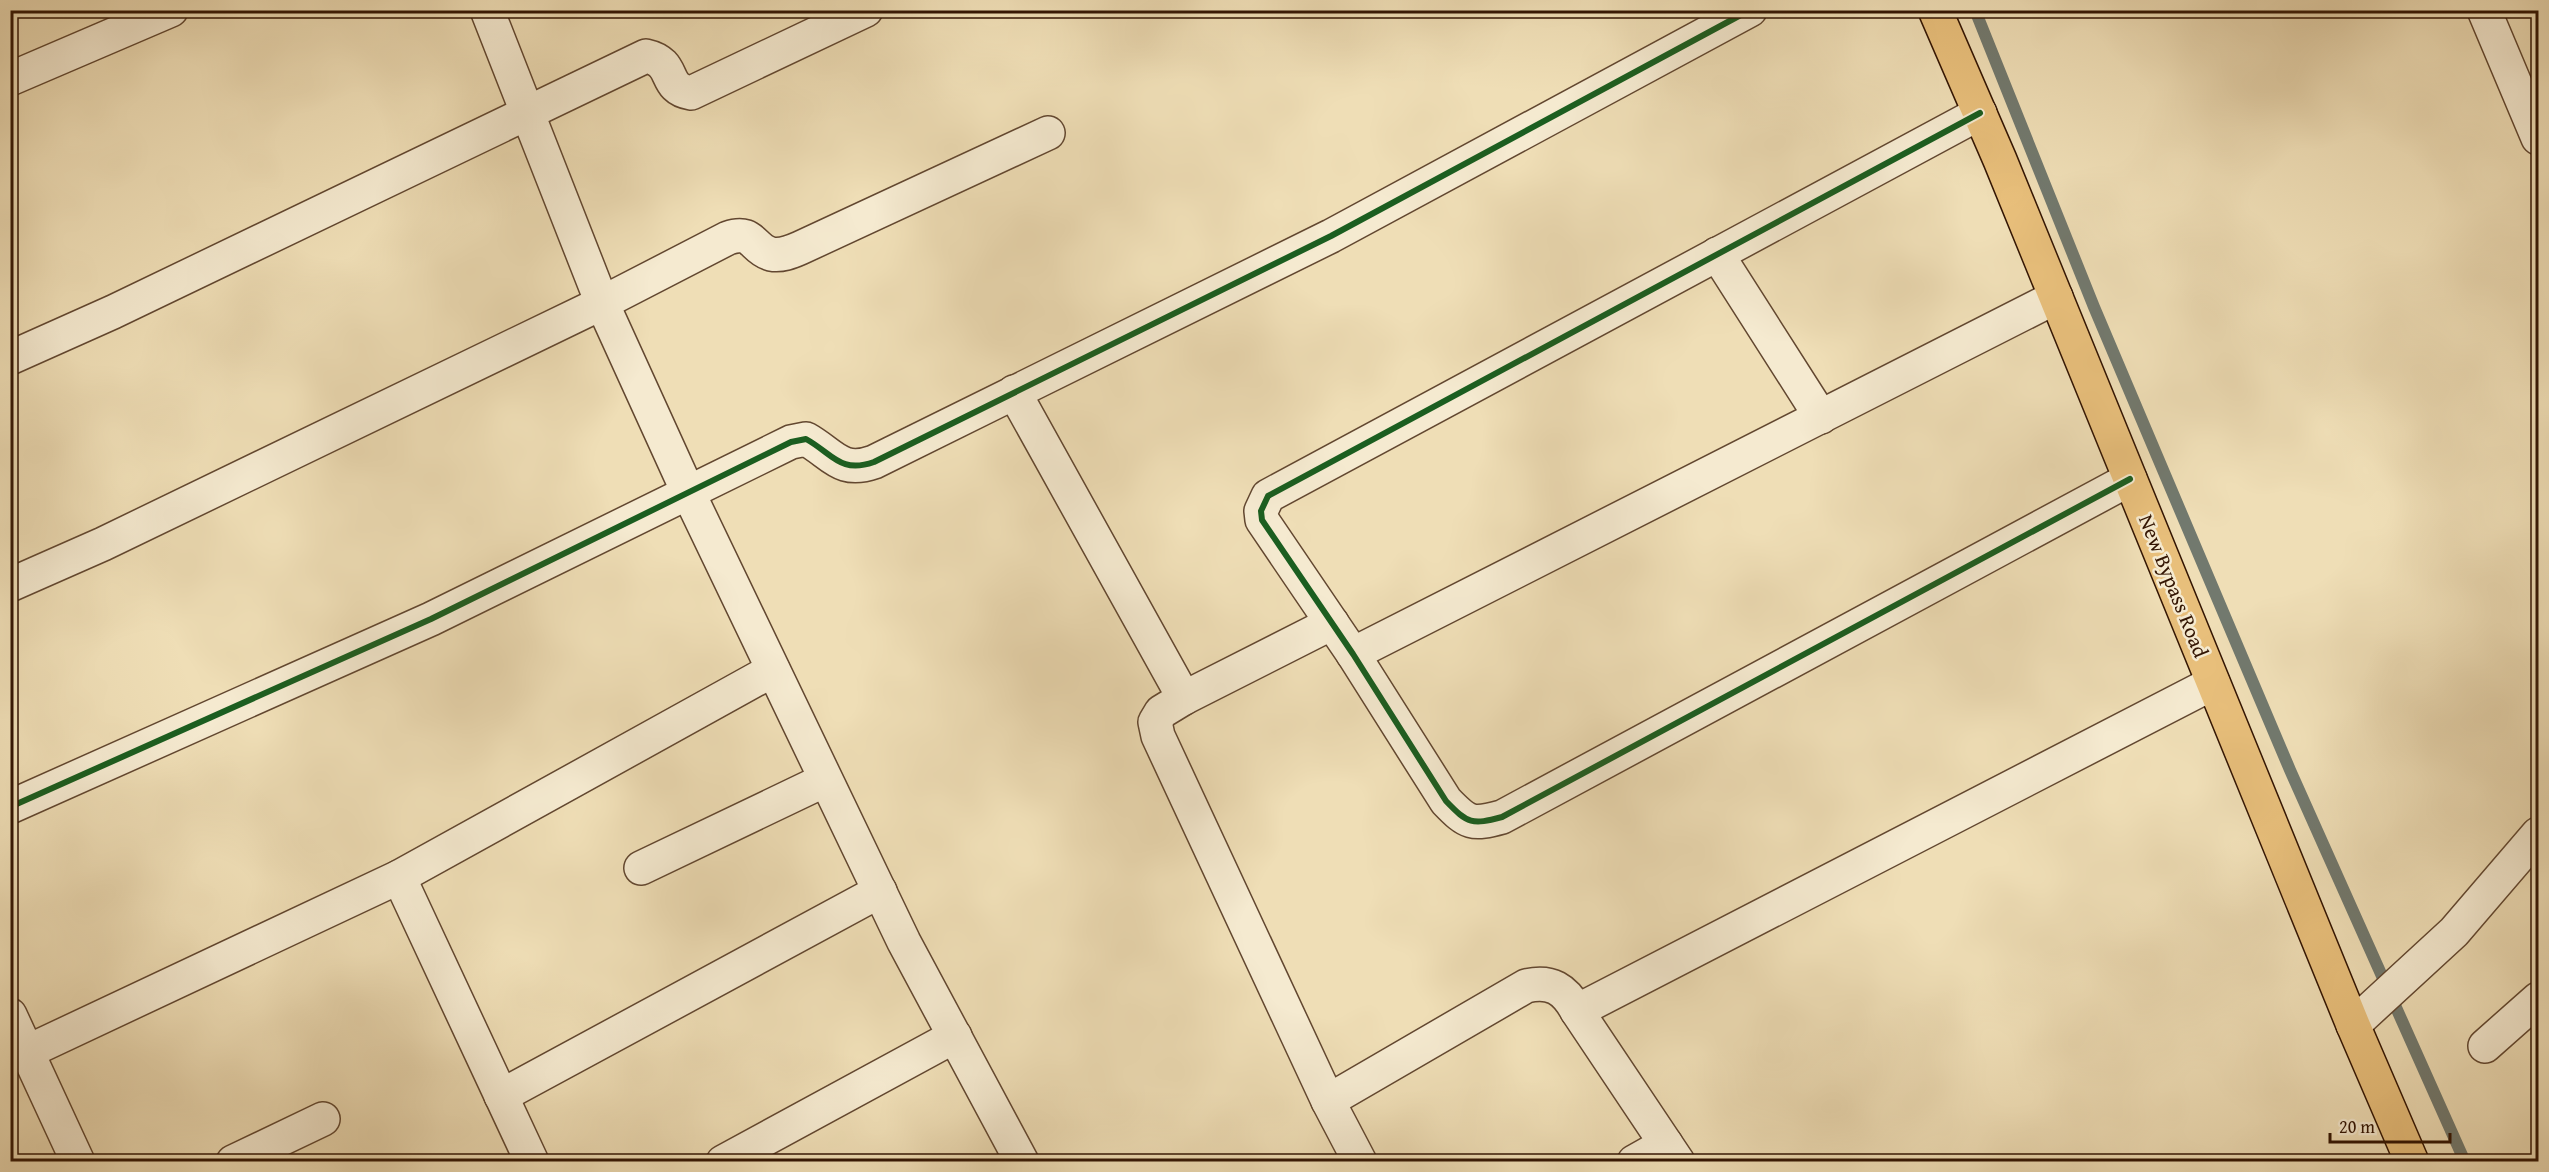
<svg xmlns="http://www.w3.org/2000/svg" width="2549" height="1172" font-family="'Gentium Book Plus',serif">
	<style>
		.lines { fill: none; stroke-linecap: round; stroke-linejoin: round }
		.stream { stroke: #72796e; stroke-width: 12 }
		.minor-casing { stroke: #624730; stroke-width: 36 }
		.major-casing { stroke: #331503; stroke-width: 36 }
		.minor { stroke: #f5ead0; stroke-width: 33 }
		.major { stroke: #e8bf7b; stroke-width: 33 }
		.cycleway-casing { stroke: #f5ead0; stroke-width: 10 }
		.cycleway { stroke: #1b5e20; stroke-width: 6 }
		.labels { text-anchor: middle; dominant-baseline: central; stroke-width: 5; stroke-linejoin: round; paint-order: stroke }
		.street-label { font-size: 21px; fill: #331503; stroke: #f5ead0 }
	</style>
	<rect width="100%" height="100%" fill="#efdeb6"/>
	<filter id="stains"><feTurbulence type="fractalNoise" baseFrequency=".00333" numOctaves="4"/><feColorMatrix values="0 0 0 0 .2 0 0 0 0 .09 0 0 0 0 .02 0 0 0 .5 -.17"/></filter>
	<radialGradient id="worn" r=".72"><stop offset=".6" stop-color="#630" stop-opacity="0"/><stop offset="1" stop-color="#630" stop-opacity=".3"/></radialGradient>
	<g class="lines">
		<!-- stream -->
		<polyline class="stream" points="1975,10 2094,307 2290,770 2465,1162"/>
		<!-- minor casing -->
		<g class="minor-casing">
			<g id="minor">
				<polyline points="487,10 602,303 688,492 904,942 1022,1162"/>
				<polyline points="2484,10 2538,138"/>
				<polyline points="10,79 171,10"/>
				<path d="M1980 113 1268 496 1261 511 1262 520 1353 654 1446 801C1468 824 1472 825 1502 817L2130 479"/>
				<polyline points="1717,254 1821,417"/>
				<path d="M10 358 113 312 646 56C678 63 661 88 691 93L866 10"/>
				<polyline points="1014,392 1184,698"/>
				<path d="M10 585 103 544 602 303 728 238C754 229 752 249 771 254 781 256 791 252 800 248L1048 133"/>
				<polyline points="1332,623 1184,698 1161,712 1155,722 1158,736 1328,1101 1360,1162"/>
				<polyline points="1353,654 2056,297"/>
				<path d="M10 807 431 619 791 442 806 439C833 454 840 474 874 462L1331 236 1750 10"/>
				<polyline points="641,868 825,780"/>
				<polyline points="399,877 532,1162"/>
				<polyline points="1577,1011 2213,683"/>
				<polyline points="10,1015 78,1162"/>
				<polyline points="2353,1025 2454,932 2538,834"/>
				<polyline points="2485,1046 2538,999"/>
				<polyline points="29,1051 399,877 773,670"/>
				<polyline points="501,1096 880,891"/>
				<path d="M1328 1101 1526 986C1551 980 1565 989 1577 1011L1678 1162"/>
				<polyline points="233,1162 323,1119"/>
				<polyline points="723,1162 955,1036"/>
				<polyline points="1634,1162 1666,1144"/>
			</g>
		</g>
		<!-- major casing -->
		<g class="major-casing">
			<polyline id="major" points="1935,10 2000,160 2353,1025 2412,1162"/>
		</g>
		<!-- minor -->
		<use href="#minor" class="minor"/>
		<!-- major -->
		<use href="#major" class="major"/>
		<!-- cycleway casing -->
		<g class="cycleway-casing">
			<g id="cycleway">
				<path d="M1980 113 1268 496 1261 511 1262 520 1353 654 1446 801C1468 824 1472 825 1502 817L2130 479"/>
				<path d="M10 807 431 619 791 442 806 439C833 454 840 474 874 462L1331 236 1750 10"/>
			</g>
		</g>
		<!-- cycleway -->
		<use href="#cycleway" class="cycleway"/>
	</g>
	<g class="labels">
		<!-- street labels -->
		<g class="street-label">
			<text transform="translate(2174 586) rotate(68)">New Bypass Road</text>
		</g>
	</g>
	<!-- margin -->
	<rect width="2549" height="1172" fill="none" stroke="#efdeb6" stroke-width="36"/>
	<rect x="12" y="12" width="2525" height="1148" fill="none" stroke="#331503" stroke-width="3"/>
	<rect x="18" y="18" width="2513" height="1136" fill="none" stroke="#331503" stroke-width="1.5"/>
	<!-- scale -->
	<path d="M2330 1133v9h120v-9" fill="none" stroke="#331503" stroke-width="3"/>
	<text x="2339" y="1133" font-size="18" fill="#331503" stroke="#f5ead0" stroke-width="4.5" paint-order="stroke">20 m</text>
	<rect width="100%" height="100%" filter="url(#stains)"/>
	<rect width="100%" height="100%" fill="url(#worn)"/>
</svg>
